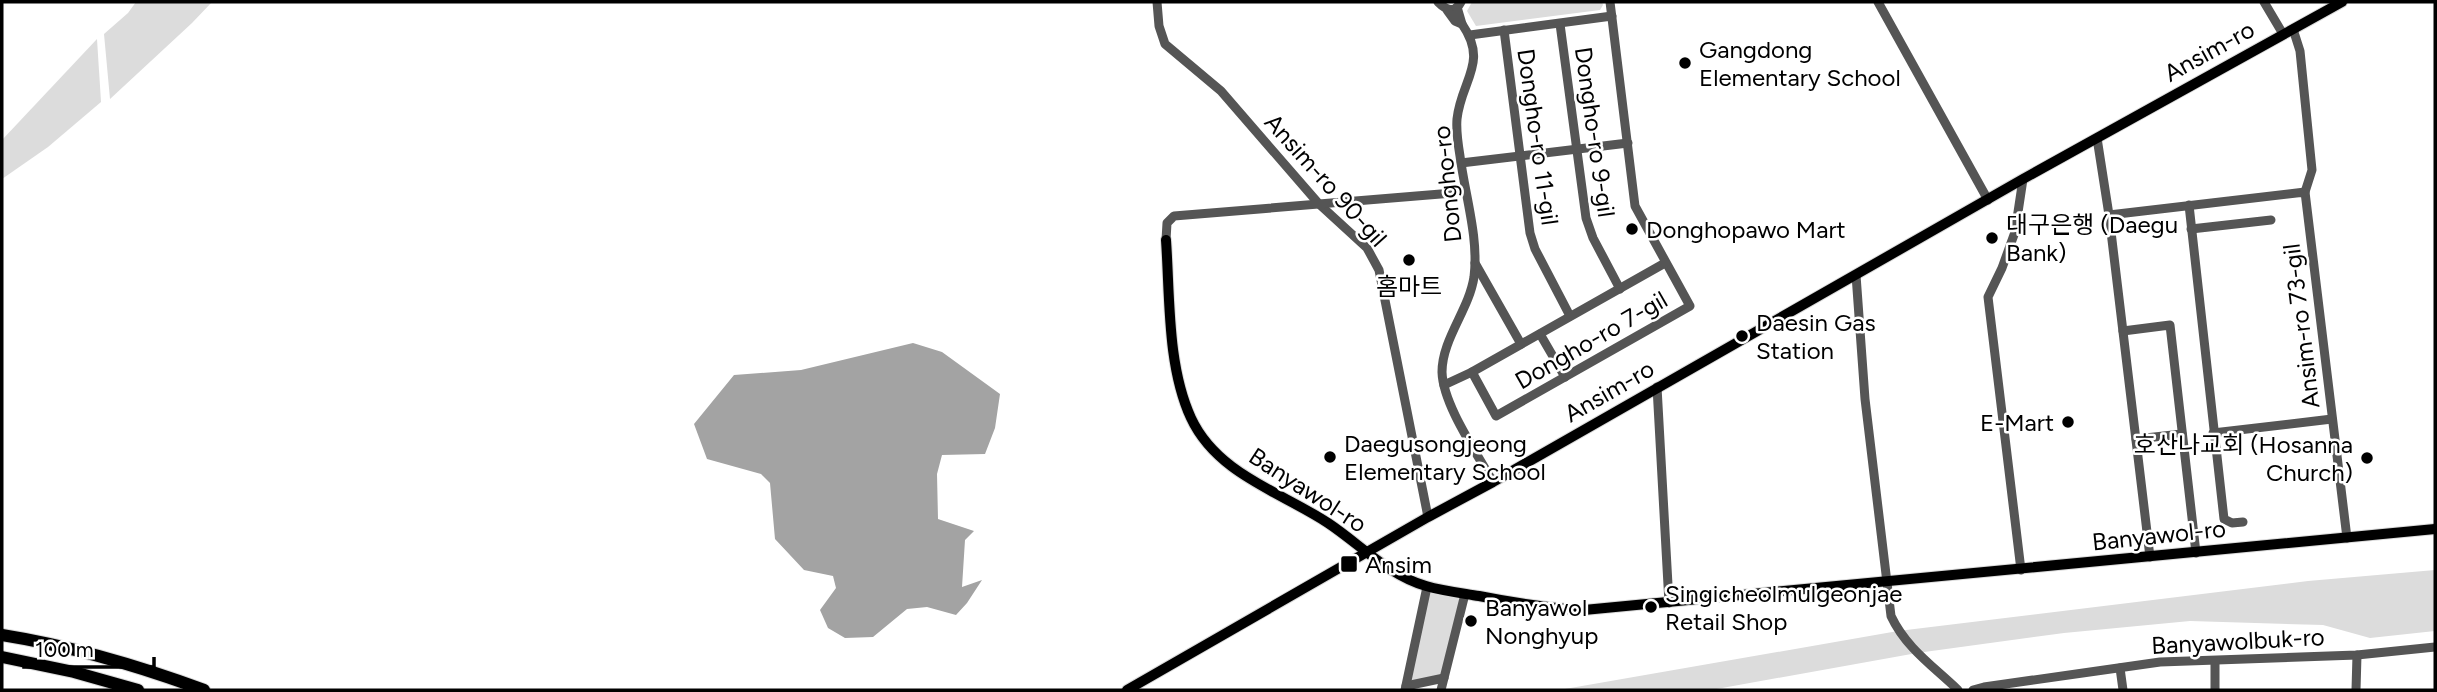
<svg xmlns="http://www.w3.org/2000/svg" width="2437" height="692" font-family="Figtree,'Noto Sans KR',sans-serif">
	<style>
		.green { fill: #dcdcdc }
		.water { fill: #a3a3a3 }
		.lines { fill: none; stroke-linecap: round; stroke-linejoin: round }
		.major-casing { stroke: #dbdbdb; stroke-width: 12 }
		.highway-casing { stroke: #dbdbdb; stroke-width: 14 }
		.minor { stroke: #555; stroke-width: 9 }
		.major { stroke: #000; stroke-width: 10 }
		.highway { stroke: #000; stroke-width: 12 }
		.poi-dot { fill: #000; stroke: #fff; stroke-width: 2.5 }
		.labels { text-anchor: middle; dominant-baseline: central; stroke-width: 5; stroke-linejoin: round; paint-order: stroke }
		.poi-label { font-size: 24px; fill: #000; stroke: #fff; text-anchor: start }
		.street-label { font-size: 24px; fill: #000; stroke: #fff }
	</style>
	<rect width="100%" height="100%" fill="#fff"/>
	<!-- green -->
	<g class="green">
		<polygon points="136,2 212,2 192,23 110,99 104,34 128,13"/>
		<polygon points="1472,2 1602,2 1603,5 1600,10 1476,26 1467,11"/>
		<polygon points="97,39 101,102 48,147 2,179 2,140"/>
		<polygon points="2435,570 2435,631 2370,638 2323,625 2190,621 2064,633 1917,653 1711,690 1559,690 1898,631 2308,581"/>
		<polygon points="1427,587 1465,594 1444,678 1406,686"/>
	</g>
	<!-- water -->
	<polygon class="water" points="913,343 942,352 1000,394 995,428 985,454 942,455 937,474 938,519 974,531 965,540 962,587 982,580 967,603 956,615 927,607 907,609 873,637 845,638 828,628 820,610 836,588 833,576 804,570 775,539 770,483 761,474 707,459 694,424 734,375 801,370"/>
	<g class="lines">
		<!-- major casing -->
		<g class="major-casing">
			<g id="major">
				<path d="M1166 240C1170 297 1167 366 1191 418 1217 474 1281 492 1328 523 1361 545 1388 575 1426 586 1443 591 1461 593 1479 596 1514 603 1548 608 1584 610L2435 529"/>
				<polyline points="1127,690 1428,517 1493,482 2023,179 2342,2"/>
			</g>
		</g>
		<!-- highway casing -->
		<g class="highway-casing">
			<g id="highway">
				<path d="M2 635C71 646 139 666 204 690"/>
				<polyline points="2,657 74,672 138,690"/>
			</g>
		</g>
		<!-- minor -->
		<g class="minor">
			<polyline points="1157,2 1159,26 1165,44 1221,91 1319,204 1367,248 1379,270 1428,517"/>
			<path d="M1438 2C1446 10 1455 14 1461 2"/>
			<polyline points="1878,2 1988,200"/>
			<polyline points="2264,2 2283,34"/>
			<polyline points="1447,10 1455,21 1462,24 1457,7"/>
			<path d="M1462 24C1489 63 1461 80 1457 119 1456 131 1458 144 1460 156 1465 195 1479 238 1474 277 1469 310 1442 339 1442 372 1443 405 1477 453 1493 482"/>
			<polyline points="1560,24 1586,218 1593,238 1620,289"/>
			<polyline points="2293,29 2300,51 2312,170 2305,192"/>
			<polyline points="1504,30 1530,233 1535,249 1570,316"/>
			<polyline points="1470,35 1612,16"/>
			<polyline points="2097,138 2109,215 2150,557"/>
			<polyline points="1461,163 1628,143"/>
			<polyline points="2189,205 2224,519 2232,523 2243,522"/>
			<polyline points="2109,215 2305,192 2347,538"/>
			<polyline points="2191,229 2271,220"/>
			<polyline points="1166,240 1167,223 1174,216 1465,192"/>
			<polyline points="1475,263 1521,344"/>
			<path d="M1856 275 1865 399 1891 616C1906 648 1933 666 1958 690"/>
			<polyline points="2123,331 2170,325 2196,553"/>
			<polyline points="1540,334 1565,377"/>
			<polyline points="1472,372 1496,416 1690,306 1635,206 1610,2"/>
			<polyline points="1444,385 1472,372 1665,263"/>
			<polyline points="1657,387 1669,603"/>
			<polyline points="2213,433 2332,419"/>
			<polyline points="2136,439 2182,434"/>
			<polyline points="2021,570 1988,297 2002,268 2015,232 2023,179"/>
			<polyline points="2120,668 2123,690"/>
			<polyline points="1406,686 1444,678"/>
			<polyline points="1405,690 1427,587"/>
			<polyline points="1441,690 1465,594"/>
			<polyline points="1973,690 1984,687 2160,662 2357,655 2435,647"/>
			<polyline points="2215,690 2215,662"/>
			<polyline points="2356,690 2357,655"/>
		</g>
		<!-- major -->
		<use href="#major" class="major"/>
		<!-- highway -->
		<use href="#highway" class="highway"/>
	</g>
	<!-- markers -->
	<g class="poi-dot">
		<circle cx="1685" cy="63" r="7"/>
		<circle cx="1632" cy="229" r="7"/>
		<circle cx="1992" cy="238" r="7"/>
		<circle cx="1409" cy="260" r="7"/>
		<circle cx="1742" cy="336" r="7"/>
		<circle cx="2068" cy="422" r="7"/>
		<circle cx="1330" cy="457" r="7"/>
		<circle cx="2367" cy="458" r="7"/>
		<rect x="1340" y="555" width="18" height="18" rx="3.5"/>
		<circle cx="1651" cy="607" r="7"/>
		<circle cx="1471" cy="621" r="7"/>
	</g>
	<g class="labels">
		<!-- poi labels -->
		<g class="poi-label">
			<text x="1699" y="49">Gangdong<tspan x="1699" dy="28">Elementary School</tspan></text>
			<text x="2006" y="224">대구은행 (Daegu<tspan x="2006" dy="28">Bank)</tspan></text>
			<text x="1646" y="229">Donghopawo Mart</text>
			<text x="1409" y="286" text-anchor="middle">홈마트</text>
			<text x="1756" y="322">Daesin Gas<tspan x="1756" dy="28">Station</tspan></text>
			<text x="2054" y="422" text-anchor="end">E-Mart</text>
			<text x="1344" y="443">Daegusongjeong<tspan x="1344" dy="28">Elementary School</tspan></text>
			<text x="2353" y="444" text-anchor="end">호산나교회 (Hosanna<tspan x="2353" dy="28">Church)</tspan></text>
			<text x="1365" y="564">Ansim</text>
			<text x="1665" y="593">Singicheolmulgeonjae<tspan x="1665" dy="28">Retail Shop</tspan></text>
			<text x="1485" y="607">Banyawol<tspan x="1485" dy="28">Nonghyup</tspan></text>
		</g>
		<!-- street labels -->
		<g class="street-label">
			<text transform="translate(2209 51) rotate(-29)">Ansim-ro</text>
			<text transform="translate(1595 132) rotate(82)">Dongho-ro 9-gil</text>
			<text transform="translate(1538 137) rotate(82)">Dongho-ro 11-gil</text>
			<text transform="translate(1326 180) rotate(48)">Ansim-ro 90-gil</text>
			<text transform="translate(1447 184) rotate(-96)">Dongho-ro</text>
			<text transform="translate(2301 326) rotate(-97)">Ansim-ro 73-gil</text>
			<text transform="translate(1591 340) rotate(-30)">Dongho-ro 7-gil</text>
			<text transform="translate(1609 391) rotate(-30)">Ansim-ro</text>
			<text transform="translate(1308 490) rotate(33)">Banyawol-ro</text>
			<text transform="translate(2159 535) rotate(-6)">Banyawol-ro</text>
			<text transform="translate(2238 641) rotate(-3)">Banyawolbuk-ro</text>
		</g>
	</g>
	<!-- border -->
	<rect width="2437" height="692" fill="none" stroke="#000000" stroke-width="7"/>
	<!-- scale -->
	<path d="M24 657v10h130v-10" fill="none" stroke="#000000" stroke-width="3.5"/>
	<text x="35" y="657" font-size="21" fill="#000000" stroke="#ffffff" stroke-width="5" paint-order="stroke">100 m</text>
</svg>
